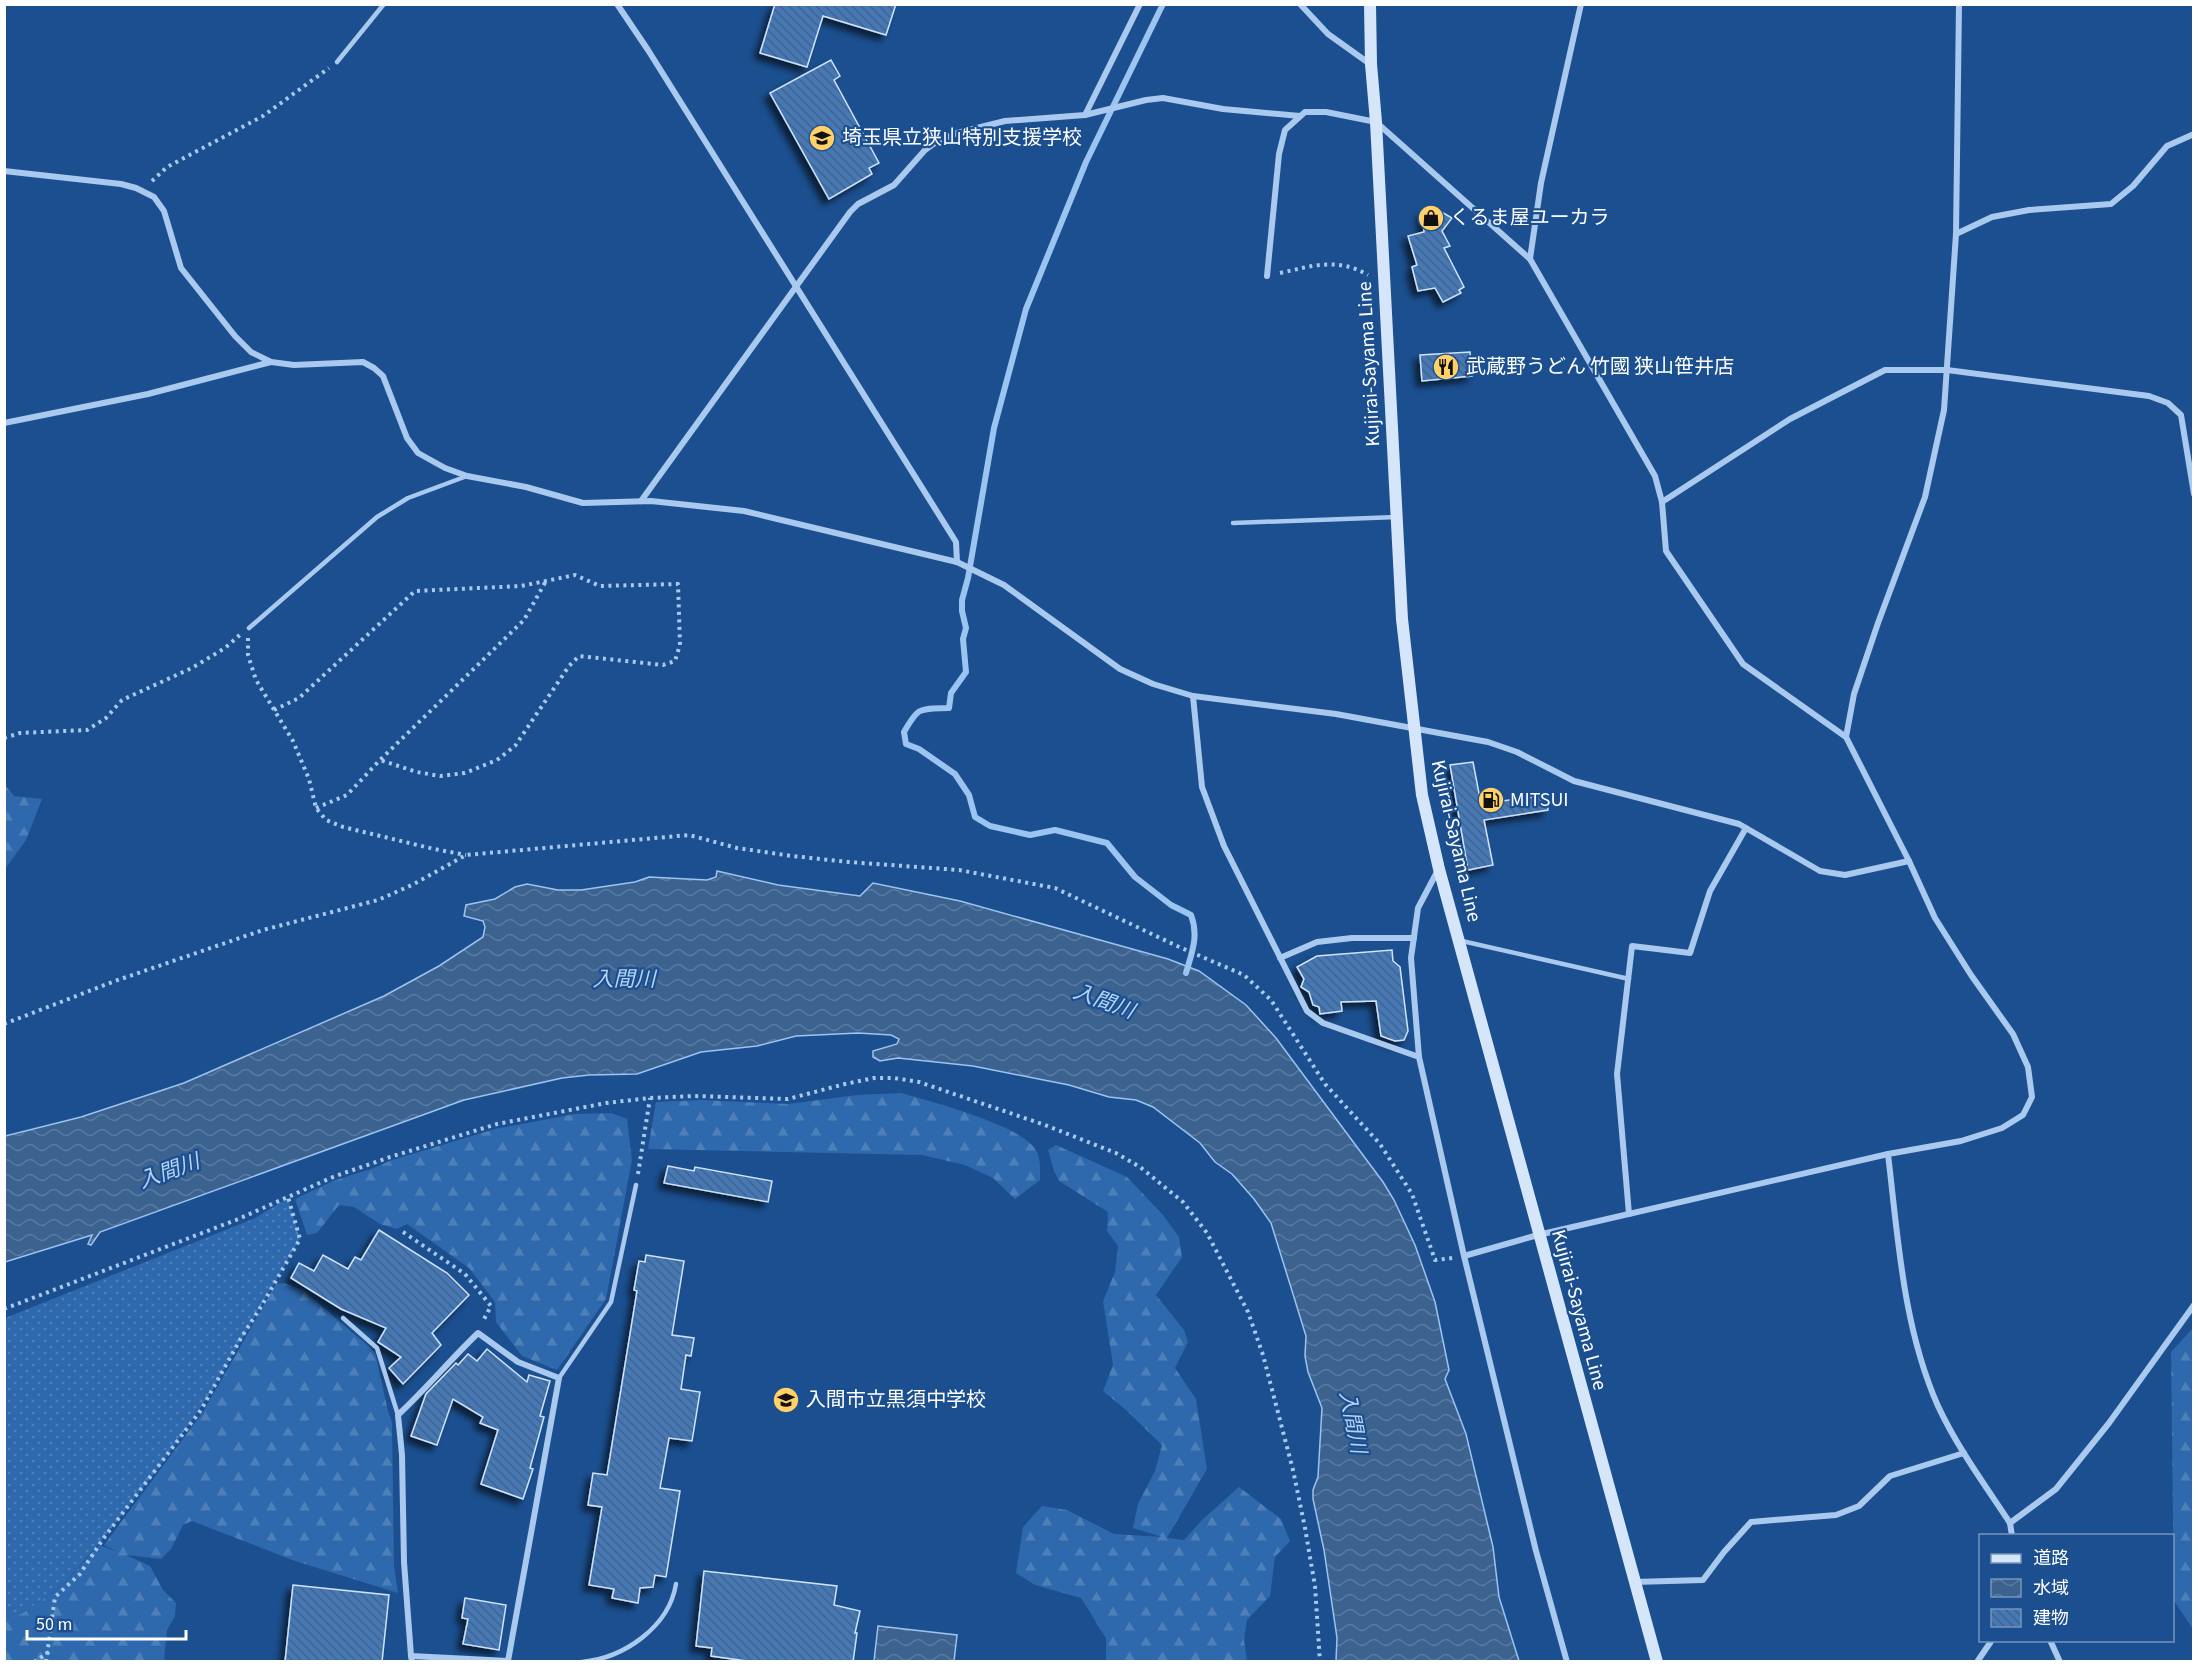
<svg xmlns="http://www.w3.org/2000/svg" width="2198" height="1666" font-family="'Source Sans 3','Noto Sans JP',sans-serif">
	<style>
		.forest { fill: url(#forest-firs) }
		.garden { fill: url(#garden-dots) }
		.water { fill: url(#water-waves); stroke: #9cc4f0; stroke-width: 1.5 }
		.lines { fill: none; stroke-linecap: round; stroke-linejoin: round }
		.stream { stroke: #9cc4f0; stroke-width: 6 }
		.building { fill: url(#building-back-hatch); stroke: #cfe3fa; stroke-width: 1.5; filter: url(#shadow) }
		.path { stroke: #a9c9ee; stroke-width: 4; stroke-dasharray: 3 4.5; stroke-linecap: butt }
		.service { stroke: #a9c9ee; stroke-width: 4.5 }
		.minor { stroke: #a9c9ee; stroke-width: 6 }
		.secondary { stroke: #d6e6fa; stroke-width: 12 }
		.labels { text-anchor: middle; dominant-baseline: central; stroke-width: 4.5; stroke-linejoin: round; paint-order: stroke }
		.poi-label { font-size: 20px; fill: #fff; stroke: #1b4f8f; text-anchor: start }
		.street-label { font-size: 20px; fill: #fff; stroke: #1b4f8f }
		.water-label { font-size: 21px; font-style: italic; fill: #b5d3f5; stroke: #1b4f8f }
	</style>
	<defs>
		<pattern id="forest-firs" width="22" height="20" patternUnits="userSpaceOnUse" patternTransform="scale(1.5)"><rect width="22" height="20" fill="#2e69ad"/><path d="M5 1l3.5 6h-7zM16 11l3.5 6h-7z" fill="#4d80b9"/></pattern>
		<pattern id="garden-dots" width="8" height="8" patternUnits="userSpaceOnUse" patternTransform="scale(1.5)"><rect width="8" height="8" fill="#2e69ad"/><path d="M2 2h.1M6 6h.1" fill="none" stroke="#4d80b9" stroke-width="1.8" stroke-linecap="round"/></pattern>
		<pattern id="water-waves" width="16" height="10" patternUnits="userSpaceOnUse" patternTransform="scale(1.5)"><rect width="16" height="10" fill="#3c6290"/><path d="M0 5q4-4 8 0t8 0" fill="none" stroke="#597aa1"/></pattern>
		<pattern id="building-back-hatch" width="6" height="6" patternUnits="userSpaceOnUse" patternTransform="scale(1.5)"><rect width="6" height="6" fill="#4478b7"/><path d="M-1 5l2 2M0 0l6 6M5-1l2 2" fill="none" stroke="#486282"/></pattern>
		<filter id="shadow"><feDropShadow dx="-5.5" dy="5.5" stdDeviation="3" flood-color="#0009"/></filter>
	</defs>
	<rect width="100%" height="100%" fill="#1b4f8f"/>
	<!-- forest -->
	<g class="forest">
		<polygon points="5,785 14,796 42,799 26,840 5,869"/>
		<path d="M901 1093C929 1101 1026 1126 1037 1152 1041 1160 1040 1171 1040 1180L1015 1199 993 1178 965 1165 922 1155 648 1149 656 1102 701 1100 788 1104 857 1095Z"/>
		<polygon points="611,1113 627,1119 632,1160 606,1299 557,1370 522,1356 496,1322 495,1302 469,1268 407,1224 397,1229 380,1224 354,1207 339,1205 317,1233 307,1235 295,1199 333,1181 374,1168 392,1160 495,1129 575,1114"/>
		<polygon points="1056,1145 1127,1177 1163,1215 1179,1237 1182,1257 1156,1295 1184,1330 1188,1342 1175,1368 1196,1399 1207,1469 1167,1538 1184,1540 1202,1520 1239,1487 1281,1519 1290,1541 1275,1557 1270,1596 1247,1620 1244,1640 1247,1661 1106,1661 1106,1638 1081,1598 1035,1585 1016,1573 1023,1527 1042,1506 1067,1510 1114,1534 1162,1537 1133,1528 1138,1504 1155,1471 1162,1445 1126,1410 1103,1391 1113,1365 1103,1301 1115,1272 1118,1246 1107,1231 1108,1212 1059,1181 1054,1171 1048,1150"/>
		<polygon points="284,1283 303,1290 375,1352 388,1411 392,1422 394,1566 398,1593 295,1561 192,1521 183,1525 171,1549 161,1559 126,1555 150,1566 163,1590 176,1603 175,1616 167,1630 164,1661 5,1662 5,1613 21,1614 61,1587 99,1545 118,1552 104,1545 203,1412 276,1284"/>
		<polygon points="2193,1328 2193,1629 2174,1601 2171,1352"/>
	</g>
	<!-- garden -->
	<polygon class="garden" points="288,1198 300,1239 211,1392 163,1462 103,1539 61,1587 21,1614 5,1614 5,1318 253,1219"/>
	<!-- water -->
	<g class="water">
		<polygon points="717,871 778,885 860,896 873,883 960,901 1168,959 1199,971 1246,1005 1276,1038 1383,1182 1394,1200 1415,1245 1435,1302 1449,1370 1445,1379 1466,1434 1493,1547 1499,1597 1519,1661 1336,1661 1337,1638 1324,1550 1313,1499 1313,1490 1318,1477 1322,1408 1308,1372 1305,1356 1306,1336 1271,1223 1254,1199 1232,1174 1215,1162 1200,1143 1153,1107 1136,1100 1109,1097 1069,1085 973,1066 898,1058 880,1061 873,1057 873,1051 897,1044 899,1039 891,1035 858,1033 796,1036 757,1046 701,1052 637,1074 589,1075 562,1078 464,1100 100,1232 91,1245 88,1244 92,1235 5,1262 5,1136 81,1117 184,1083 384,996 439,966 483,937 485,927 483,921 464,916 466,905 495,899 515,887 527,884 558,890 581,890 635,882 649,877 707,880 716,877"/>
		<polygon points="878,1626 957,1635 954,1661 874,1661"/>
	</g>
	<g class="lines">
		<!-- stream -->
		<path class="stream" d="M1163 4 1086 162 1026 309 994 428 968 578 962 600V611L966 628 963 639 966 672 951 693 949 708C919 709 919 706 904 732L906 744 919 749 955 774 969 795 975 817 990 826 1030 835 1055 830 1107 843 1135 877 1171 905 1191 915C1199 936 1192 952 1186 973"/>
	</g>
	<!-- building -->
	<g class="building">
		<polygon points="775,4 896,4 886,35 823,16 807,67 760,53"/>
		<polygon points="831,60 840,76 834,80 879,163 869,168 872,174 829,199 770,93"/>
		<polygon points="1422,211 1440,211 1452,218 1442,231 1450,246 1444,248 1464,287 1459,290 1461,293 1443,302 1435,288 1418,291 1412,267 1417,265 1408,236 1424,232"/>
		<polygon points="1470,352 1472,376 1422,381 1420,355"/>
		<polygon points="1473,762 1481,804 1546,795 1548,810 1484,820 1493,865 1468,870 1450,765"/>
		<polygon points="1392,950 1393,961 1400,967 1408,1031 1404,1040 1395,1041 1381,1036 1376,1001 1341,1002 1342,1011 1320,1014 1319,1007 1313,1005 1309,992 1301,987 1304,979 1297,967 1317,956"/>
		<polygon points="668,1166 694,1171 695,1167 772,1181 768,1202 664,1183"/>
		<polygon points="379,1230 447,1273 469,1295 432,1333 441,1345 403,1384 389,1368 401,1357 378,1342 386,1328 341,1309 291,1278 299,1263 314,1271 323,1255 348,1269 355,1257 361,1260"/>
		<polygon points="646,1255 684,1261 672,1335 694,1338 691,1356 686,1355 681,1389 700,1392 692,1441 669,1438 660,1488 680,1491 666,1577 655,1575 653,1587 640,1588 638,1603 612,1598 614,1589 589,1585 602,1507 588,1505 593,1473 607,1475 637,1291 634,1290 639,1261 645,1262"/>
		<polygon points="487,1349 527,1382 529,1375 550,1381 540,1416 544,1417 530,1468 533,1469 523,1499 481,1484 498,1430 480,1423 483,1417 453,1399 437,1445 411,1436 426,1394 456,1363 458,1365 468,1354 477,1361"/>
		<polygon points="704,1571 837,1586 834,1605 860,1611 855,1633 857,1633 853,1662 754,1662 711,1656 712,1648 696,1646"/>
		<polygon points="293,1585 389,1595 382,1662 285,1662"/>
		<polygon points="465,1598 506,1605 499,1650 463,1644 468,1619 462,1618"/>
	</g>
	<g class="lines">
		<!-- path -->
		<g class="path">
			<polyline points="152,181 167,167 263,116 329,68"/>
			<path d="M1280 273C1312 266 1337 257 1368 275"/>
			<polyline points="248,638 248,655 256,680 293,741 309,779 316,808 326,820 343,827 434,849 466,855"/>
			<polyline points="274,710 299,698 415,591 521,586 575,575 600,586 678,584 680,645 675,661 663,665 579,656 569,666 515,746 497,760 465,773 440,776 417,772 380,760"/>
			<polyline points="4,738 20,733 87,730 106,718 122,700 192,668 225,648 241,634"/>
			<polyline points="316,808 347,795 380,760 524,620 546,581"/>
			<polyline points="4,1024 115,981 263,930 378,900 412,885 466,855 689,835 737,848 792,856 849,862 959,870 1055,888 1177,946 1244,975 1271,1000 1325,1084 1380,1144 1412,1194 1435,1260 1453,1258"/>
			<polyline points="638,1174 650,1098"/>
			<polyline points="403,1232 465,1274 491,1306 483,1321"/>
			<polyline points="4,1309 236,1220 333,1177 390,1157 497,1124 606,1103 650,1098 694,1096 788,1099 845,1084 874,1078 894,1078 919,1082 1045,1125 1116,1153 1140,1167 1183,1202 1207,1233 1248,1312 1263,1355 1293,1470 1305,1528 1315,1586 1320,1662"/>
			<polyline points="34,1662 49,1652"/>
			<polyline points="46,1662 55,1597 80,1574 103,1539 201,1410 241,1338 262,1305 300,1239 288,1197"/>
		</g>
		<!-- service -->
		<g class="service">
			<polyline points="337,62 384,4"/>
			<polyline points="1233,523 1397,517"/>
			<polyline points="249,628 377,517 408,498 467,476"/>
			<polyline points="1462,941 1629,979"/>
			<polyline points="343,1318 377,1348 398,1415"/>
			<polyline points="559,1378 611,1302 636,1185"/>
			<path d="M582 1662C624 1658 669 1627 676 1584"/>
		</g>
		<!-- minor -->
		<g class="minor">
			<polyline points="617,4 648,50 956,542 957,562"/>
			<polyline points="1300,4 1328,34 1370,64"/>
			<path d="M1959 4 1956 234 1944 410 1925 497 1878 623 1854 694 1846 737 1909 861 1935 918 1971 975 2013 1034 2028 1067 2032 1097 2023 1115 2002 1128 1961 1141 1888 1154C1898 1238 1903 1327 1938 1406 1957 1447 1985 1485 2010 1523L2012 1536"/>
			<polyline points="1085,115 1140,4"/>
			<polyline points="4,171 121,184 136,188 154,197 164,211 181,268 235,336 251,352 271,362 294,365 363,362 374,368 383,376 407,438 418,453 445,468 467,476 526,487 583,503 651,501 744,511 957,562 1004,585 1120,669 1153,684 1193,696 1336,714 1488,742 1517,752 1574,781 1739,824 1820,871 1845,875 1909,861"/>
			<polyline points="1956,234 1992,217 2029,210 2111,204 2133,186 2167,146 2194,134"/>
			<polyline points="1530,259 1541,183 1581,4"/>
			<polyline points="1267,276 1279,154 1285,130 1305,112 1326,112 1376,122 1530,259 1655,476 1662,502 1666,551 1743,664 1846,737"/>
			<polyline points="4,423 148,394 271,362"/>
			<polyline points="641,501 850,212 858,204 894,185 925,150 936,142 957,133 1005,121 1085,115 1146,100 1163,98 1223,109 1300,116"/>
			<polyline points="1662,502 1790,419 1885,370 1947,370 2149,396 2168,403 2181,415 2194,494"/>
			<polyline points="1193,696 1202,787 1224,846 1307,1011 1323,1023 1419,1057"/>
			<polyline points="1438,870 1418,908 1411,958 1419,1057 1464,1256 1536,1551 1567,1662"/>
			<polyline points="1280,958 1317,942 1352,938 1414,938"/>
			<polyline points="1629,1214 1617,1074 1632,946 1690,953 1710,891 1746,828"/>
			<polyline points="1464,1256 1538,1235 1888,1154"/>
			<polyline points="2010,1523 2056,1489 2109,1423 2194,1305"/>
			<polyline points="1634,1582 1703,1580 1724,1552 1751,1522 1836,1515 1859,1506 1890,1476 1964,1453"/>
			<polyline points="2050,1640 2060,1662"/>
			<path d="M411 1656 508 1661 559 1378 518 1362 478 1333C450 1360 426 1389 398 1415L402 1455 404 1562 411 1656 412 1662"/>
			<polyline points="1977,1662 1992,1640"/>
		</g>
		<!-- secondary -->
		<polyline class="secondary" points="1370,4 1371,64 1376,122 1402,619 1422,795 1439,869 1657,1662"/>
	</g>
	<!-- icons -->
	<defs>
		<g id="school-disc" transform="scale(1.35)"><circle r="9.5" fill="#ffd166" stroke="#1b4f8f"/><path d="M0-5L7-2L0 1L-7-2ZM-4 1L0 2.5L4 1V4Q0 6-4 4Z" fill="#111"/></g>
		<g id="shop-disc" transform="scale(1.35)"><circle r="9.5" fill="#ffd166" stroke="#1b4f8f"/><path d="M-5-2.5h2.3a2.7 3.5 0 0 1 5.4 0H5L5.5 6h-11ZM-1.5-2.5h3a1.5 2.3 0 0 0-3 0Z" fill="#111"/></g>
		<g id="restaurant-disc" transform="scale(1.35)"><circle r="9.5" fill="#ffd166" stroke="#1b4f8f"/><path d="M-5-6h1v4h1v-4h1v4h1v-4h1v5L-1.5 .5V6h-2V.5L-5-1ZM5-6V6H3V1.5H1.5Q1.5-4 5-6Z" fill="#111"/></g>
		<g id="fuel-disc" transform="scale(1.35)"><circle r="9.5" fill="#ffd166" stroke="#1b4f8f"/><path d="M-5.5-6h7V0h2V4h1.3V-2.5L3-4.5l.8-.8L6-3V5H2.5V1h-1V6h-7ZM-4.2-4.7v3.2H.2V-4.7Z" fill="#111"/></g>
	</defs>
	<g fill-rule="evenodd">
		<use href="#school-disc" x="822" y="138"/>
		<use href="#shop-disc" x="1431" y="218"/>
		<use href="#restaurant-disc" x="1446" y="367"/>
		<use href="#fuel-disc" x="1491" y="800"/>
		<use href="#school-disc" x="786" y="1400"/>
	</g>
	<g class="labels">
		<!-- poi labels -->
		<g class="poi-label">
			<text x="842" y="138">埼玉県立狭山特別支援学校</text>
			<text x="1450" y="218">くるま屋ユーカラ</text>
			<text x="1466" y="367">武蔵野うどん 竹國 狭山笹井店</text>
			<text x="1510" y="800">MITSUI</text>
			<text x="806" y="1400">入間市立黒須中学校</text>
		</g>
		<!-- street labels -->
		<g class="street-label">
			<text transform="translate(1369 364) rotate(-93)">Kujirai-Sayama Line</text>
			<text transform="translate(1456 841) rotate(77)">Kujirai-Sayama Line</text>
			<text transform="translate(1579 1310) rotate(75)">Kujirai-Sayama Line</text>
		</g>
		<!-- water labels -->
		<g class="water-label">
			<text x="624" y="979">入間川</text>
			<text transform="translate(1104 1001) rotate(20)">入間川</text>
			<text transform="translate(169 1171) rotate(-20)">入間川</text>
			<text transform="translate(1353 1422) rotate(79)">入間川</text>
		</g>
	</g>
	<!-- border -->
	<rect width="2198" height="1666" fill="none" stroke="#ffffff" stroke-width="12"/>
	<!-- legend -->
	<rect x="1979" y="1534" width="195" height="108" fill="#1b4f8f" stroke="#7695bc" stroke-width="1.5"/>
	<rect x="1991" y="1554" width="30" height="9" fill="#d6e6fa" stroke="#7695bc" stroke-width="1.5"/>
	<text x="2033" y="1564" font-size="18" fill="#ffffff">道路</text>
	<rect x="1991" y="1579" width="30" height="18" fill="url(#water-waves)" stroke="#7695bc" stroke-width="1.5"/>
	<text x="2033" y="1594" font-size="18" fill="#ffffff">水域</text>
	<rect x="1991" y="1609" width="30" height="18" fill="url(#building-back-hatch)" stroke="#7695bc" stroke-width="1.5"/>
	<text x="2033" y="1624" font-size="18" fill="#ffffff">建物</text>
	<!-- scale -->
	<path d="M27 1630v9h159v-9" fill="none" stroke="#ffffff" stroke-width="3"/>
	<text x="36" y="1630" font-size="18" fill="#ffffff" stroke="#1b4f8f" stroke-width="4.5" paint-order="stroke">50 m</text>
</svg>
